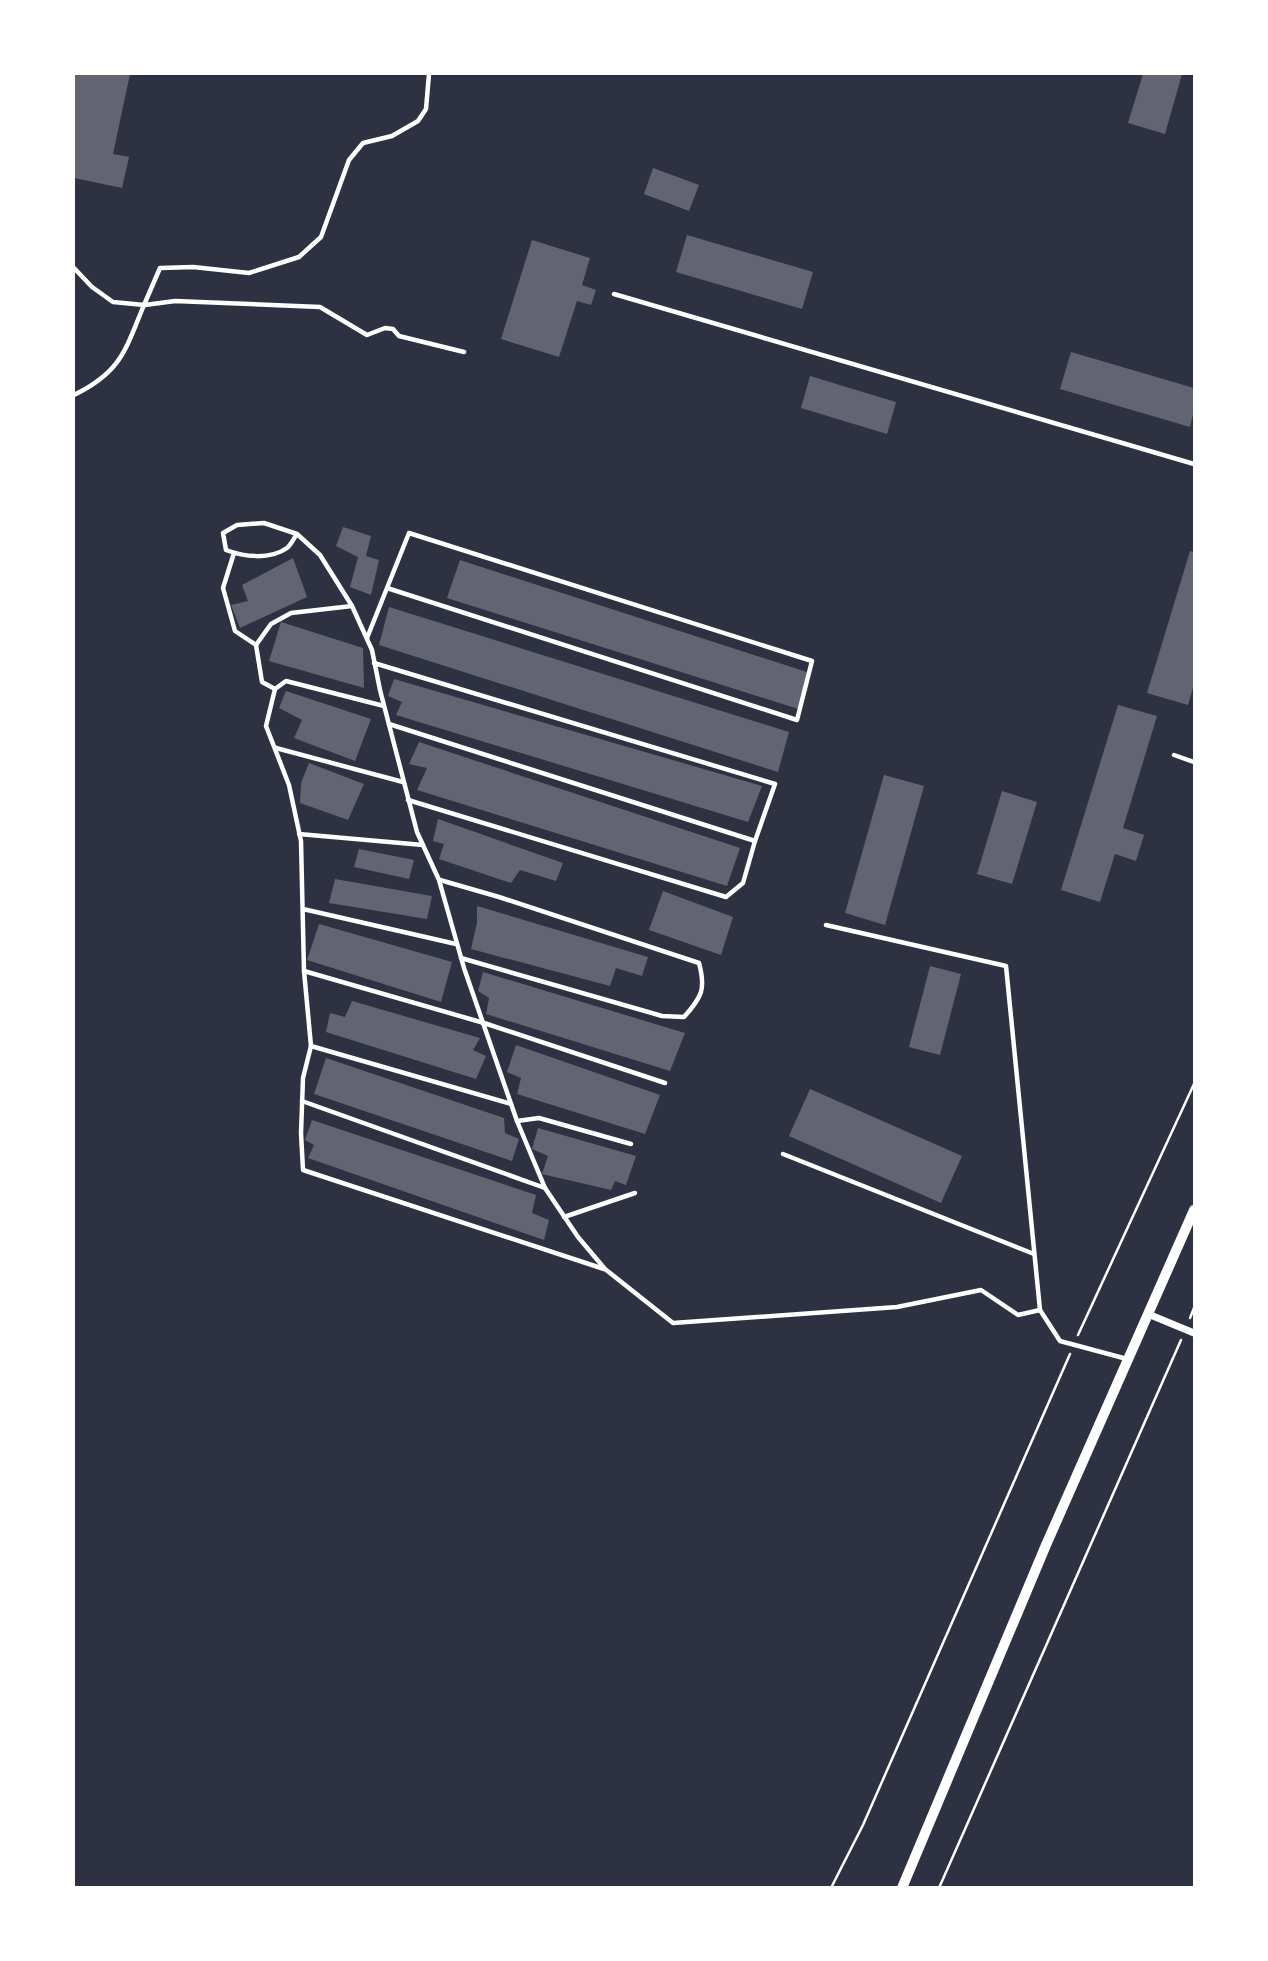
<svg xmlns="http://www.w3.org/2000/svg" width="1268" height="1961" font-family="Lora,serif">
	<style>
		.building { fill: #626471 }
		.lines { fill: none; stroke-linecap: round; stroke-linejoin: round }
		.path { stroke: #fff; stroke-width: 2.5 }
		.service { stroke: #fff; stroke-width: 4.5 }
		.minor { stroke: #fff; stroke-width: 7 }
		.tertiary { stroke: #fff; stroke-width: 10 }
	</style>
	<rect width="100%" height="100%" fill="#2d3142"/>
	<!-- building -->
	<g class="building">
		<polygon points="74,74 130,74 113,154 129,157 122,188 74,178"/>
		<polygon points="1143,74 1182,74 1165,134 1128,123"/>
		<polygon points="653,168 699,185 689,211 644,194"/>
		<polygon points="687,235 813,272 802,309 676,272"/>
		<polygon points="532,240 590,258 582,285 596,290 591,305 577,301 559,357 501,339"/>
		<polygon points="1071,352 1194,388 1194,410 1190,427 1060,389"/>
		<polygon points="810,376 896,402 887,434 801,408"/>
		<polygon points="343,527 371,536 366,556 379,560 371,595 350,587 358,557 336,546"/>
		<polygon points="1190,551 1194,552 1194,684 1188,705 1147,693"/>
		<polygon points="293,558 307,597 240,628 231,605 248,601 242,585"/>
		<polygon points="460,560 810,673 798,709 447,598"/>
		<polygon points="389,607 789,732 778,772 379,645"/>
		<polygon points="281,622 363,648 364,688 269,661"/>
		<polygon points="394,679 762,786 748,822 396,715 402,702 388,696"/>
		<polygon points="286,691 371,719 355,761 294,738 302,720 279,708"/>
		<polygon points="1118,705 1157,716 1123,828 1144,835 1136,861 1115,854 1100,902 1061,890"/>
		<polygon points="419,742 740,848 727,886 417,790 427,768 409,764"/>
		<polygon points="309,763 364,784 348,820 300,803 301,783"/>
		<polygon points="884,775 924,786 885,925 845,913"/>
		<polygon points="1002,791 1037,802 1012,884 977,874"/>
		<polygon points="438,819 563,863 556,881 520,870 511,883 439,859 444,844 433,841"/>
		<polygon points="359,849 414,860 409,879 354,867"/>
		<polygon points="335,879 432,896 427,919 329,903"/>
		<polygon points="663,891 733,917 721,955 649,930"/>
		<polygon points="477,906 648,957 642,976 616,968 610,986 471,949 477,923"/>
		<polygon points="319,924 452,962 441,1002 307,960"/>
		<polygon points="930,966 961,974 940,1055 909,1047"/>
		<polygon points="483,972 685,1033 670,1071 486,1014 489,998 478,991"/>
		<polygon points="352,1001 480,1038 473,1050 486,1056 476,1079 326,1032 330,1013 345,1017"/>
		<polygon points="516,1045 660,1095 645,1134 517,1094 521,1078 507,1072"/>
		<polygon points="326,1058 504,1118 505,1133 519,1139 512,1161 314,1094"/>
		<polygon points="810,1089 962,1156 941,1203 789,1136"/>
		<polygon points="312,1120 536,1195 532,1213 549,1220 544,1240 308,1158 314,1145 305,1140"/>
		<polygon points="538,1128 636,1156 626,1185 615,1181 611,1190 542,1174 548,1156 532,1149"/>
	</g>
	<g class="lines">
		<!-- path -->
		<g class="path">
			<polyline points="1190,1318 1194,1308"/>
			<polyline points="1078,1335 1194,1084"/>
			<polyline points="831,1888 863,1825 1070,1354"/>
			<polyline points="939,1888 1181,1340"/>
		</g>
		<!-- service -->
		<g class="service">
			<path d="M74 268 92 287 113 302 144 305C125 351 121 372 74 395"/>
			<polyline points="614,294 1194,464"/>
			<polyline points="144,305 160,268 193,267 249,273 299,257 321,237 349,160 363,143 392,136 418,121 426,109 429,74"/>
			<polyline points="145,305 175,301 320,307 367,335 385,328 393,329 399,336 464,352"/>
			<path d="M297 534C294 538 291 545 287 548 270 560 244 557 226 550L223 533 237 525 264 523 297 534 320 555 352 606 372 650 380 690 417 832 439 880 464 968 517 1121 545 1188 578 1237 605 1269 673 1323 897 1307 981 1290 1018 1315 1040 1310 1060 1341 1127 1359"/>
			<polyline points="234,553 223,588 235,631 256,645 262,682 275,689 266,726 289,785 301,841 304,971 311,1046 303,1078 301,1133 303,1170 604,1269"/>
			<polyline points="367,638 409,533 812,661 797,720 387,588"/>
			<polyline points="256,645 271,624 291,613 352,606"/>
			<polyline points="374,663 775,784 755,841 389,724"/>
			<polyline points="275,689 286,681 384,706"/>
			<polyline points="276,748 403,782"/>
			<polyline points="1174,755 1194,762"/>
			<polyline points="408,800 726,897 743,883 755,841"/>
			<polyline points="299,834 423,845"/>
			<path d="M440 880 499 897 699 963C706 989 702 997 684 1017L662 1016 461 958"/>
			<polyline points="303,909 456,944"/>
			<polyline points="826,925 1006,966 1040,1310"/>
			<polyline points="304,971 484,1023 665,1083"/>
			<polyline points="311,1046 511,1104"/>
			<polyline points="302,1101 545,1188"/>
			<polyline points="517,1121 539,1118 631,1144"/>
			<polyline points="783,1154 1034,1254"/>
			<polyline points="564,1217 635,1193"/>
		</g>
		<!-- minor -->
		<polyline class="minor" points="1148,1314 1194,1333"/>
		<!-- tertiary -->
		<polyline class="tertiary" points="902,1888 1046,1545 1194,1210"/>
	</g>
	<!-- border -->
	<rect width="1268" height="1961" fill="none" stroke="#ffffff" stroke-width="150"/>
</svg>
